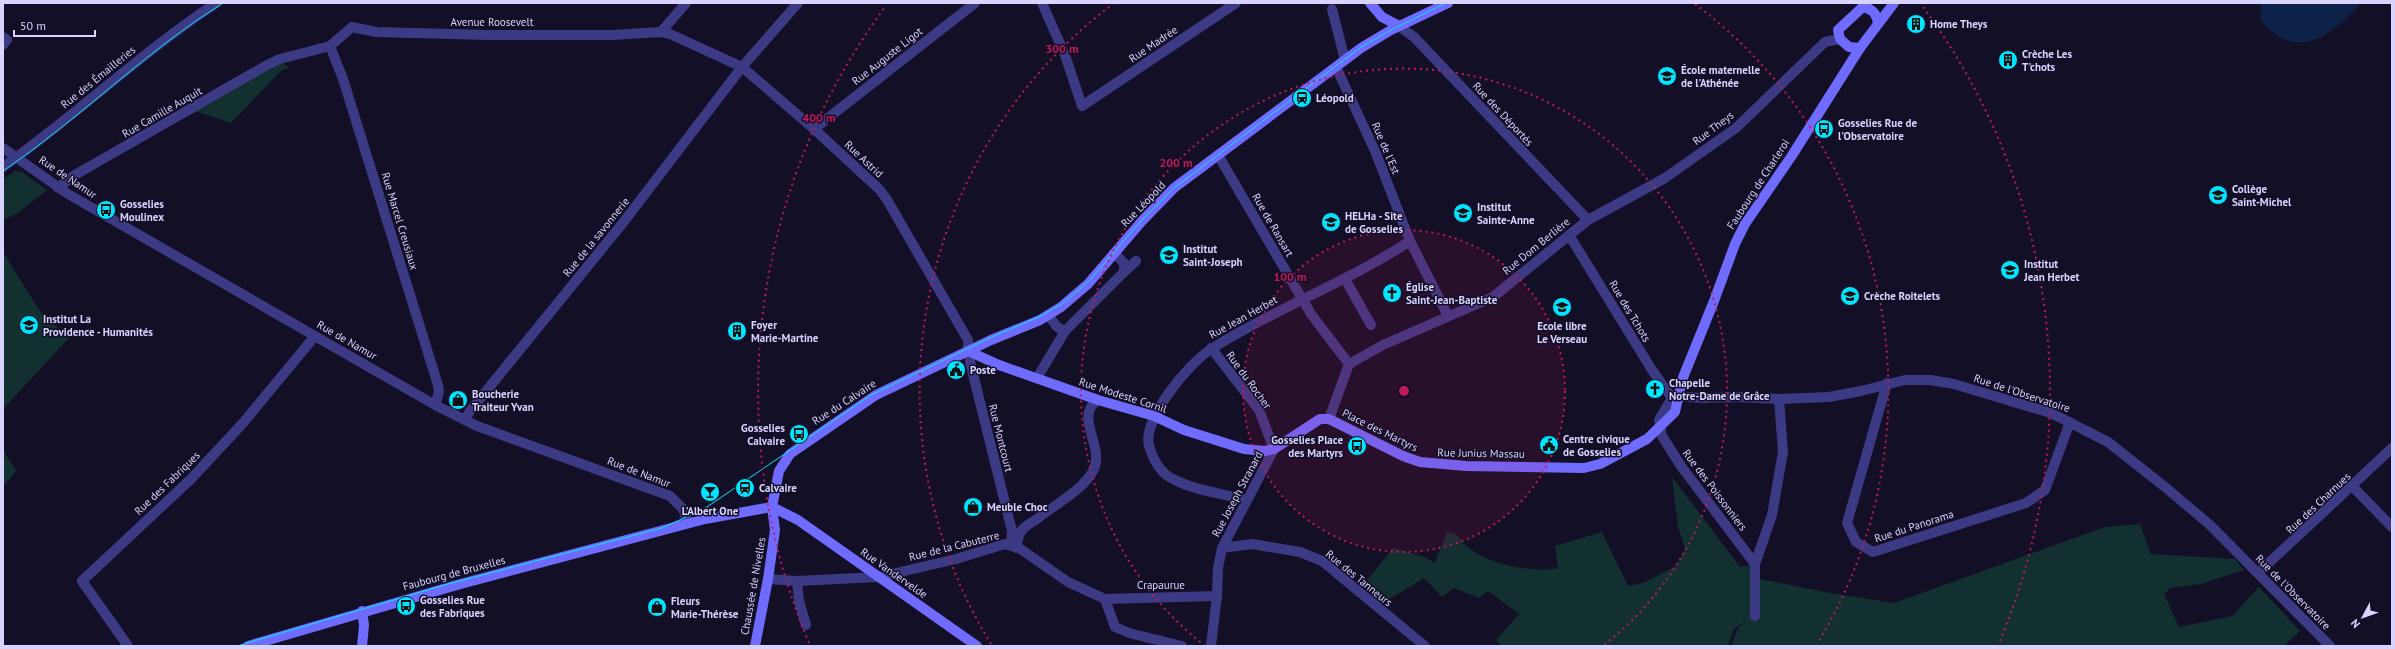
<svg xmlns="http://www.w3.org/2000/svg" width="2395" height="649" font-family="'PT Sans',sans-serif">
	<style>
		.green { fill: #12302f }
		.water { fill: #0c2248 }
		.lines { fill: none; stroke-linecap: round; stroke-linejoin: round }
		.street { stroke: #3d3a85; stroke-width: 10 }
		.secondary { stroke: #6f6bff; stroke-width: 10 }
		.tram { stroke: #00e5ff; stroke-width: 1 }
		.ring { fill: none; stroke: #c2185b; stroke-width: 2; stroke-dasharray: 2 4 }
		.labels { text-anchor: middle; dominant-baseline: central; stroke-width: 3; stroke-linejoin: round; paint-order: stroke }
		.street-label { font-size: 11px; fill: #d9d4ff; stroke: #130f26 }
		.poi-label { font-size: 11px; font-weight: bold; fill: #d9d4ff; stroke: #130f26; text-anchor: start }
		.centre { fill: #c2185b; stroke: #130f26; stroke-width: 2 }
		.ring-label { font-size: 12px; text-anchor: middle; font-weight: bold; fill: #c2185b; stroke: #130f26; stroke-width: 3; stroke-linejoin: round; paint-order: stroke }
	</style>
	<rect width="100%" height="100%" fill="#130f26"/>
	<!-- green -->
	<g class="green">
		<polygon points="282,63 290,68 282,70 231,123 198,112 192,113 199,105"/>
		<polygon points="15,171 22,172 47,190 18,213 3,220 3,179"/>
		<polygon points="3,252 41,313 69,338 3,409"/>
		<polygon points="3,450 16,471 3,487"/>
		<path d="M1672 477 1740 567 1755 564V578L1830 593 1894 603 2105 527 2140 524 2151 554 2235 559 2244 570 2201 584 2170 588 2164 594 2179 627 2232 616 2259 587 2300 631 2284 646H1731L1738 628 1747 620 1734 629 1728 646H1502L1496 640 1519 614 1488 591 1479 598 1454 588 1442 597 1424 578 1380 605 1363 585 1393 548 1425 557 1435 563 1447 532 1456 534C1473 562 1528 574 1558 568L1555 546 1602 532 1628 586 1643 583 1676 566 1685 549 1678 527Z"/>
	</g>
	<!-- water -->
	<path class="water" d="M2261 3H2361C2331 36 2298 63 2261 21Z"/>
	<g class="lines">
		<!-- street -->
		<g class="street">
			<polyline points="1042,3 1065,55 1082,106 1236,3"/>
			<polyline points="1332,9 1345,60"/>
			<polyline points="1399,26 1414,37 1588,220"/>
			<polyline points="661,32 686,3"/>
			<polyline points="3,37 7,40 3,45"/>
			<polyline points="330,46 343,79 438,385 439,392 435,405"/>
			<polyline points="1336,67 1375,151 1410,241 1448,316"/>
			<polyline points="814,129 975,3"/>
			<polyline points="3,148 68,194 435,405 477,426 670,496 683,509 688,523"/>
			<polyline points="1218,155 1311,314 1349,364"/>
			<path d="M3 167C76 115 141 53 216 3"/>
			<polyline points="58,188 73,176 267,65 280,59 330,46 352,27 376,32 489,35 613,35 661,32 670,34 742,67 814,129 879,189 886,198 968,340 968,351 972,370 1012,531 1011,546"/>
			<polyline points="1569,235 1652,370 1672,398"/>
			<polyline points="1124,272 1136,261"/>
			<polyline points="1345,279 1371,325"/>
			<polyline points="1048,315 1057,327 1065,331 1124,272 1124,263 1114,253"/>
			<polyline points="1211,348 1259,410 1274,449 1222,548 1218,568 1217,596 1211,646"/>
			<polyline points="1349,364 1383,345 1493,297 1588,220 1665,178 1736,128 1825,42 1840,39"/>
			<polyline points="1037,378 1065,331"/>
			<polyline points="1887,383 1847,523 1856,542 1873,552 2026,503 2045,490 2070,422"/>
			<polyline points="1672,398 1678,396 1701,398 1738,397 1779,399 1829,397 1861,391 1905,380 1930,380 1954,384 2051,413 2108,442 2165,487 2210,525 2330,646"/>
			<polyline points="1672,398 1659,420 1662,436 1681,466 1755,564"/>
			<polyline points="1329,419 1349,364"/>
			<polyline points="465,420 470,411 622,224 742,67 798,3"/>
			<polyline points="2353,487 2392,527"/>
			<path d="M1246 500C1224 494 1193 490 1173 479 1160 473 1153 459 1149 446 1142 419 1190 361 1213 348 1276 308 1348 282 1410 241"/>
			<path d="M1016 548C1017 542 1019 534 1022 530 1025 526 1032 522 1037 519 1054 505 1082 491 1093 471 1106 448 1073 416 1098 400"/>
			<polyline points="1222,548 1252,544 1300,552 1322,561 1425,646"/>
			<polyline points="2258,573 2392,448"/>
			<polyline points="768,579 797,581 879,577 956,559 1005,544 1019,548 1068,582 1105,599"/>
			<polyline points="797,581 799,601 806,625"/>
			<polyline points="1105,599 1217,596"/>
			<polyline points="1105,599 1115,627 1129,633 1182,646"/>
			<polyline points="1755,616 1755,564 1772,515 1783,452 1779,399"/>
			<polyline points="128,646 82,581 191,479 243,423 315,336"/>
		</g>
		<!-- secondary -->
		<g class="secondary">
			<polyline points="1370,3 1382,17 1399,26"/>
			<path d="M1862 7C1873 9 1876 13 1878 23"/>
			<polyline points="1860,48 1849,47 1840,39 1838,30 1867,3"/>
			<polyline points="968,351 999,365 1098,400 1154,416 1184,430 1244,449 1265,451 1274,449 1320,419 1329,419 1403,456 1420,462 1466,466 1584,468 1600,464 1647,439 1675,412 1682,380 1714,301 1735,244 1745,224 1791,157 1860,48 1894,3"/>
			<polyline points="362,611 364,625 362,646"/>
			<polyline points="248,646 457,585 705,519 772,507 798,520 977,646"/>
			<polyline points="755,646 768,579 775,530 772,507 779,471 790,454 876,395 991,340 1040,320 1061,307 1088,284 1142,221 1174,188 1361,48 1391,30 1448,3"/>
		</g>
		<!-- tram -->
		<g class="tram">
			<path d="M3 171C80 119 144 52 223 3"/>
			<polyline points="237,646 448,584 662,528 704,509 871,395 994,336 1039,317 1062,304 1089,281 1141,221 1174,188 1361,47 1391,30 1446,3"/>
		</g>
	</g>
	<!-- distance rings -->
	<circle cx="1404" cy="391" r="161" fill="#c2185b" fill-opacity=".12"/>
	<g class="ring">
		<circle cx="1404" cy="391" r="161"/>
		<path d="M1205 646A323 323 0 1 1 1603 646"/>
		<path d="M991 644A484 484 0 0 1 1113 4M1695 4A484 484 0 0 1 1817 644"/>
		<path d="M809 643A646 646 0 0 1 885 7M1923 7A646 646 0 0 1 1999 643"/>
	</g>
	<!-- icons -->
	<defs>
		<g id="building-disc" transform="scale(1)"><circle r="9.5" fill="#00e5ff" stroke="#130f26"/><path d="M-4-6H4V6H1V3H-1V6H-4ZM-2.5-4.3h1.7v1.8h-1.7ZM.8-4.3h1.7v1.8H.8ZM-2.5-1h1.7V.8h-1.7ZM.8-1h1.7V.8H.8Z" fill="#111"/></g>
		<g id="school-disc" transform="scale(1)"><circle r="9.5" fill="#00e5ff" stroke="#130f26"/><path d="M0-5L7-2L0 1L-7-2ZM-4 1L0 2.5L4 1V4Q0 6-4 4Z" fill="#111"/></g>
		<g id="station-disc" transform="scale(1)"><circle r="9.5" fill="#00e5ff" stroke="#130f26"/><path d="M-3-6H3Q5-6 5-4V2Q5 4 3 4L4.5 6H3L1.5 4h-3L-3 6H-4.5L-3 4Q-5 4-5 2V-4Q-5-6-3-6ZM-3.5-4v3h7v-3ZM-3.5 1v1.5H-2V1ZM2 1v1.5H3.5V1Z" fill="#111"/></g>
		<g id="bus-disc" transform="scale(1)"><circle r="9.5" fill="#00e5ff" stroke="#130f26"/><path d="M-5-6H5V4H4V6H2V4H-2V6H-4V4H-5ZM-3.5-4V0h7V-4ZM-3.5 1.2v1.5H-2V1.2ZM2 1.2v1.5H3.5V1.2Z" fill="#111"/></g>
		<g id="university-disc" transform="scale(1)"><circle r="9.5" fill="#00e5ff" stroke="#130f26"/><path d="M0-5L7-2L0 1L-7-2ZM-4 1L0 2.5L4 1V4Q0 6-4 4Z" fill="#111"/></g>
		<g id="church-disc" transform="scale(1)"><circle r="9.5" fill="#00e5ff" stroke="#130f26"/><path d="M-1.2-6h2.4v3.5h3.3v2.4h-3.3V6h-2.4V-.1h-3.3v-2.4h3.3Z" fill="#111"/></g>
		<g id="civic-disc" transform="scale(1)"><circle r="9.5" fill="#00e5ff" stroke="#130f26"/><path d="M-.6-6.5H3V-4.5H.6V-3L4-1V1h2V6H-6V1h2V-1L-.6-3ZM-1.2 2.5V6h2.4V2.5Z" fill="#111"/></g>
		<g id="shop-disc" transform="scale(1)"><circle r="9.5" fill="#00e5ff" stroke="#130f26"/><path d="M-5-2.5h2.3a2.7 3.5 0 0 1 5.4 0H5L5.5 6h-11ZM-1.5-2.5h3a1.5 2.3 0 0 0-3 0Z" fill="#111"/></g>
		<g id="bar-disc" transform="scale(1)"><circle r="9.5" fill="#00e5ff" stroke="#130f26"/><path d="M-6-5H6L.8 .8V4.5H3.5V6h-7V4.5H-.8V.8Z" fill="#111"/></g>
	</defs>
	<g fill-rule="evenodd">
		<use href="#building-disc" x="1916" y="24"/>
		<use href="#building-disc" x="2008" y="60"/>
		<use href="#school-disc" x="1667" y="76"/>
		<use href="#station-disc" x="1302" y="98"/>
		<use href="#bus-disc" x="1824" y="129"/>
		<use href="#school-disc" x="2218" y="195"/>
		<use href="#bus-disc" x="106" y="210"/>
		<use href="#school-disc" x="1463" y="213"/>
		<use href="#university-disc" x="1331" y="222"/>
		<use href="#school-disc" x="1169" y="255"/>
		<use href="#school-disc" x="2010" y="270"/>
		<use href="#church-disc" x="1392" y="293"/>
		<use href="#school-disc" x="1850" y="296"/>
		<use href="#school-disc" x="1562" y="307"/>
		<use href="#school-disc" x="29" y="325"/>
		<use href="#building-disc" x="737" y="331"/>
		<use href="#civic-disc" x="956" y="370"/>
		<use href="#church-disc" x="1655" y="389"/>
		<use href="#shop-disc" x="458" y="400"/>
		<use href="#bus-disc" x="799" y="434"/>
		<use href="#civic-disc" x="1549" y="445"/>
		<use href="#bus-disc" x="1357" y="446"/>
		<use href="#station-disc" x="745" y="488"/>
		<use href="#bar-disc" x="710" y="492"/>
		<use href="#shop-disc" x="973" y="507"/>
		<use href="#bus-disc" x="406" y="606"/>
		<use href="#shop-disc" x="657" y="607"/>
	</g>
	<g class="labels">
		<!-- street labels -->
		<g class="street-label">
			<text x="492" y="22">Avenue Roosevelt</text>
			<text transform="translate(1153 44) rotate(-34)">Rue Madrée</text>
			<text transform="translate(887 56) rotate(-38)">Rue Auguste Ligot</text>
			<text transform="translate(98 77) rotate(-39)">Rue des Émailleries</text>
			<text transform="translate(162 112) rotate(-30)">Rue Camille Auquit</text>
			<text transform="translate(1503 114) rotate(47)">Rue des Déportés</text>
			<text transform="translate(1713 128) rotate(-37)">Rue Theys</text>
			<text transform="translate(1386 148) rotate(67)">Rue de l'Est</text>
			<text transform="translate(864 159) rotate(43)">Rue Astrid</text>
			<text transform="translate(68 177) rotate(34)">Rue de Namur</text>
			<text transform="translate(1758 184) rotate(-57)">Faubourg de Charleroi</text>
			<text transform="translate(1143 204) rotate(-46)">Rue Léopold</text>
			<text transform="translate(400 221) rotate(73)">Rue Marcel Creusiaux</text>
			<text transform="translate(1273 225) rotate(60)">Rue de Ransart</text>
			<text transform="translate(596 237) rotate(-51)">Rue de la savonnerie</text>
			<text transform="translate(1536 246) rotate(-39)">Rue Dom Berlière</text>
			<text transform="translate(1630 311) rotate(59)">Rue des Tchots</text>
			<text transform="translate(1243 317) rotate(-29)">Rue Jean Herbet</text>
			<text transform="translate(347 340) rotate(30)">Rue de Namur</text>
			<text transform="translate(1249 380) rotate(54)">Rue du Rocher</text>
			<text transform="translate(2022 393) rotate(18)">Rue de l'Observatoire</text>
			<text transform="translate(1123 395) rotate(18)">Rue Modeste Cornil</text>
			<text transform="translate(844 402) rotate(-33)">Rue du Calvaire</text>
			<text transform="translate(1380 430) rotate(26)">Place des Martyrs</text>
			<text transform="translate(1001 438) rotate(76)">Rue Montcourt</text>
			<text transform="translate(1481 453) rotate(1)">Rue Junius Massau</text>
			<text transform="translate(639 472) rotate(21)">Rue de Namur</text>
			<text transform="translate(167 483) rotate(-44)">Rue des Fabriques</text>
			<text transform="translate(1715 490) rotate(53)">Rue des Poissonniers</text>
			<text transform="translate(1237 494) rotate(-62)">Rue Joseph Stranard</text>
			<text transform="translate(2318 503) rotate(-43)">Rue des Charnues</text>
			<text transform="translate(1914 526) rotate(-18)">Rue du Panorama</text>
			<text transform="translate(954 546) rotate(-14)">Rue de la Cabuterre</text>
			<text transform="translate(454 573) rotate(-15)">Faubourg de Bruxelles</text>
			<text transform="translate(894 573) rotate(35)">Rue Vandervelde</text>
			<text transform="translate(1359 578) rotate(39)">Rue des Tanneurs</text>
			<text x="1161" y="585">Crapaurue</text>
			<text transform="translate(753 586) rotate(-80)">Chaussée de Nivelles</text>
			<text transform="translate(2293 592) rotate(45)">Rue de l'Observatoire</text>
		</g>
		<!-- poi labels -->
		<g class="poi-label">
			<text x="1930" y="24">Home Theys</text>
			<text x="2022" y="54">Crèche Les<tspan x="2022" dy="13">T'chots</tspan></text>
			<text x="1681" y="70">École maternelle<tspan x="1681" dy="13">de l'Athénée</tspan></text>
			<text x="1316" y="98">Léopold</text>
			<text x="1838" y="123">Gosselies Rue de<tspan x="1838" dy="13">l'Observatoire</tspan></text>
			<text x="2232" y="189">Collège<tspan x="2232" dy="13">Saint-Michel</tspan></text>
			<text x="120" y="204">Gosselies<tspan x="120" dy="13">Moulinex</tspan></text>
			<text x="1477" y="207">Institut<tspan x="1477" dy="13">Sainte-Anne</tspan></text>
			<text x="1345" y="216">HELHa - Site<tspan x="1345" dy="13">de Gosselies</tspan></text>
			<text x="1183" y="249">Institut<tspan x="1183" dy="13">Saint-Joseph</tspan></text>
			<text x="2024" y="264">Institut<tspan x="2024" dy="13">Jean Herbet</tspan></text>
			<text x="1406" y="287">Église<tspan x="1406" dy="13">Saint-Jean-Baptiste</tspan></text>
			<text x="1864" y="296">Crèche Roitelets</text>
			<text x="43" y="319">Institut La<tspan x="43" dy="13">Providence - Humanités</tspan></text>
			<text x="751" y="325">Foyer<tspan x="751" dy="13">Marie-Martine</tspan></text>
			<text x="1562" y="326" text-anchor="middle">Ecole libre<tspan x="1562" dy="13">Le Verseau</tspan></text>
			<text x="970" y="370">Poste</text>
			<text x="1669" y="383">Chapelle<tspan x="1669" dy="13">Notre-Dame de Grâce</tspan></text>
			<text x="472" y="394">Boucherie<tspan x="472" dy="13">Traiteur Yvan</tspan></text>
			<text x="785" y="428" text-anchor="end">Gosselies<tspan x="785" dy="13">Calvaire</tspan></text>
			<text x="1563" y="439">Centre civique<tspan x="1563" dy="13">de Gosselies</tspan></text>
			<text x="1343" y="440" text-anchor="end">Gosselies Place<tspan x="1343" dy="13">des Martyrs</tspan></text>
			<text x="759" y="488">Calvaire</text>
			<text x="987" y="507">Meuble Choc</text>
			<text x="710" y="511" text-anchor="middle">L'Albert One</text>
			<text x="420" y="600">Gosselies Rue<tspan x="420" dy="13">des Fabriques</tspan></text>
			<text x="671" y="601">Fleurs<tspan x="671" dy="13">Marie-Thérèse</tspan></text>
		</g>
	</g>
	<circle cx="1404" cy="391" r="6" class="centre"/>
	<g class="ring-label">
		<text x="1062" y="53">300 m</text>
		<text x="819" y="122">400 m</text>
		<text x="1176" y="167">200 m</text>
		<text x="1290" y="281">100 m</text>
	</g>
	<!-- border -->
	<rect width="2395" height="649" fill="none" stroke="#d9d4ff" stroke-width="8"/>
	<!-- north arrow -->
	<g transform="translate(2363 617) rotate(229)" stroke="#130f26" stroke-width="3" paint-order="stroke">
	<path d="M0-3L7 15L0 10L-7 15Z" fill="#d9d4ff"/>
	<text y="-6" font-size="11" font-weight="bold" text-anchor="middle" fill="#d9d4ff">N</text>
	</g>
	<!-- scale -->
	<path d="M14 30v6h81v-6" fill="none" stroke="#d9d4ff" stroke-width="2"/>
	<text x="20" y="30" font-size="12" fill="#d9d4ff" stroke="#130f26" stroke-width="3" paint-order="stroke">50 m</text>
</svg>
